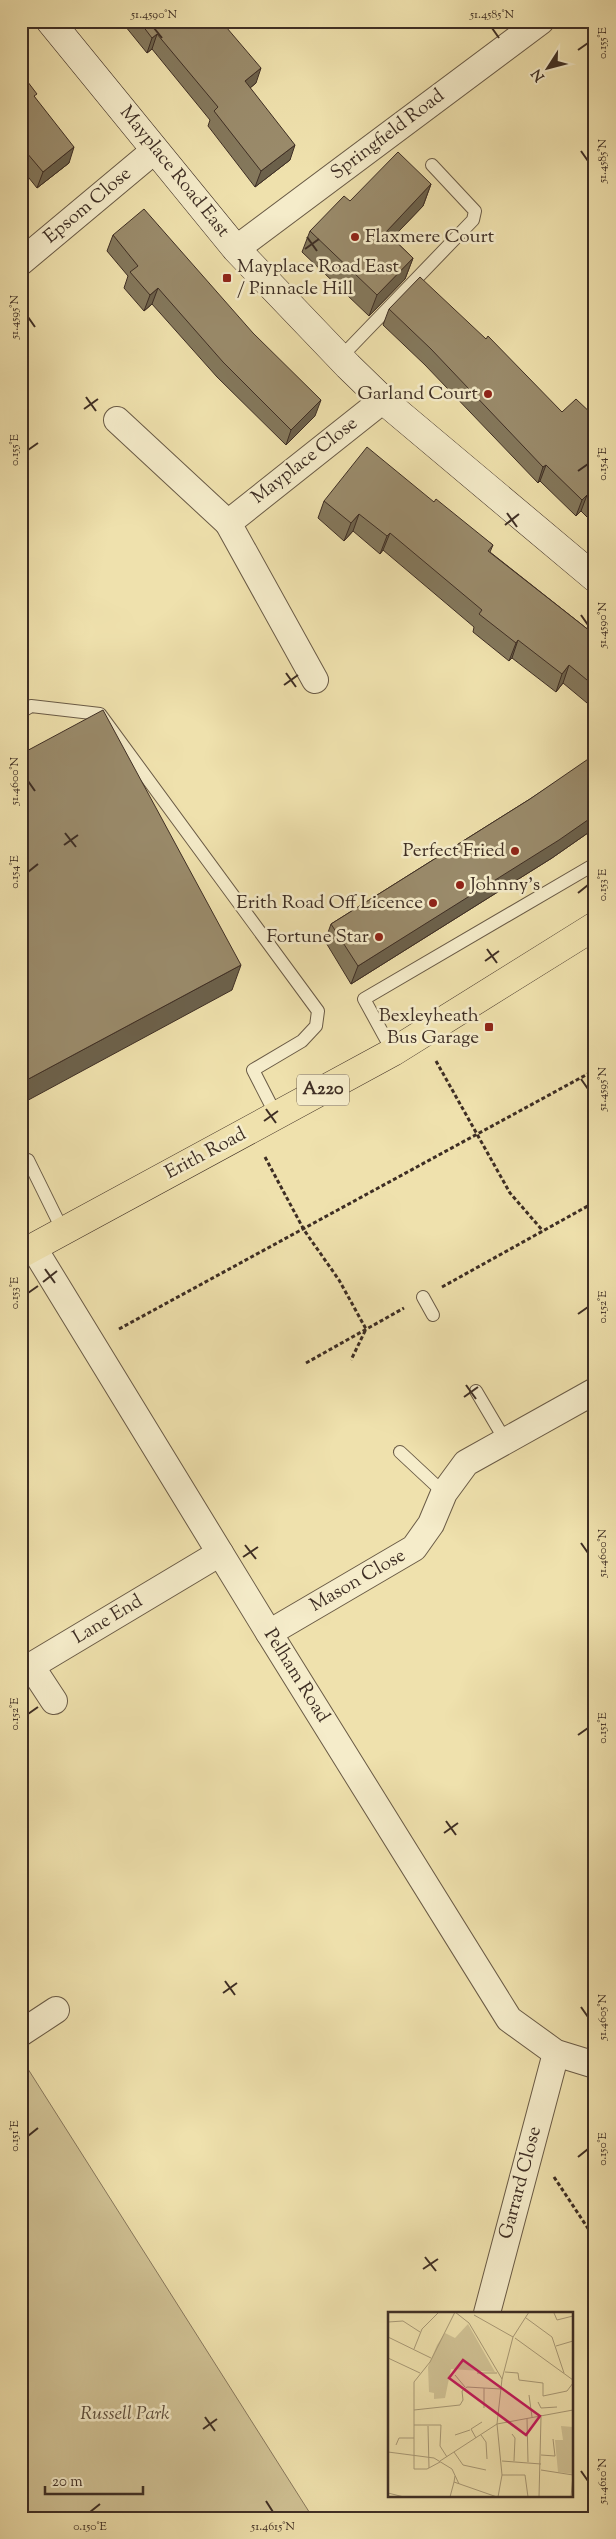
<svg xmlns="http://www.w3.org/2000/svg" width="616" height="2539" font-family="'Sorts Mill Goudy',serif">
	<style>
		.green { fill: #d1c396; stroke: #88785d }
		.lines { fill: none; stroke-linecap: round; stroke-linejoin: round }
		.lane-casing { stroke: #6a5b46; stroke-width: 14 }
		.street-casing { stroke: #6a5b46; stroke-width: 28 }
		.secondary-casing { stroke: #3e2e24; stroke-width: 29 }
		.primary-casing { stroke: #3e2e24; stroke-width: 29 }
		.path { stroke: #3e2e24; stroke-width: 3; stroke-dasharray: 4 2.5; stroke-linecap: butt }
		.lane { stroke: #f5ecca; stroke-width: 12 }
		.street { stroke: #f5ecca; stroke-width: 26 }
		.secondary { stroke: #f5ecca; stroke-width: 28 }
		.primary { stroke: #efe1ad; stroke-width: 28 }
		.wall { fill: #84785c; stroke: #3e2e24 }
		.shaded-wall { fill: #6c614b; stroke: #3e2e24 }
		.building { fill: #9a8b6b; stroke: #3e2e24 }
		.ticks { fill: none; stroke: #3e2e24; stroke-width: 2 }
		.poi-dot { fill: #8f2418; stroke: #f5ecca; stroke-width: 2 }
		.labels { text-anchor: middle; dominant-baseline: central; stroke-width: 5; stroke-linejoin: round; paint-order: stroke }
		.shield { fill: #f5ecca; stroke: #756756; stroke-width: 1 }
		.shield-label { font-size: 18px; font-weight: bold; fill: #3e2e24 }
		.street-label { font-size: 19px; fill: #3e2e24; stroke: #f5ecca }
		.poi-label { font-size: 19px; fill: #3e2e24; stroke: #f5ecca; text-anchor: end }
		.park-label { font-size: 19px; font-style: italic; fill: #5b4c3b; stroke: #f5ecca }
		.inset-road { fill: none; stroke: #a89976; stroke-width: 1 }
		.view { fill: #c2185b; fill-opacity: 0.15; stroke: #c2185b; stroke-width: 2.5 }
		.inset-edge { fill: none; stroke: #3e2e24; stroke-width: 2.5 }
		.neatline { fill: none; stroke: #3e2e24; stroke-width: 2 }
		.ticks-label { font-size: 12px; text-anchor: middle; fill: #3e2e24 }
	</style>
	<rect width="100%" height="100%" fill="#efe1ad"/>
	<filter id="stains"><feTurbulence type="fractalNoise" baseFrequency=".004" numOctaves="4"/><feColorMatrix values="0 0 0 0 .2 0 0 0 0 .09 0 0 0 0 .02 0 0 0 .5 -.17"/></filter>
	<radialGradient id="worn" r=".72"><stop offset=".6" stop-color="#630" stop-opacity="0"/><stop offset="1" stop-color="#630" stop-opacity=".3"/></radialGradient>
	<!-- green -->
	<polygon class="green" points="21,2058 313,2518 21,2518"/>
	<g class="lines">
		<!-- lane casing -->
		<g class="lane-casing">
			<g id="lane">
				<polyline points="340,358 473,220 475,211 432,165"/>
				<polyline points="21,712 31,706 100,714 318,1011 316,1026 302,1041 253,1070 276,1115"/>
				<polyline points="393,1052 364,999 595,864"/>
				<polyline points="21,1164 28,1160 63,1231"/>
				<polyline points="423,1297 433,1315"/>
				<polyline points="476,1391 505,1440"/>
				<polyline points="400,1452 444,1493"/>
			</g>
		</g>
		<!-- street casing -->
		<g class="street-casing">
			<g id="street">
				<polyline points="236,249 541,21"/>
				<polyline points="21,262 155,150"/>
				<polyline points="117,420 228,523"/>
				<polyline points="315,680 228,523 383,400"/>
				<polyline points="33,1247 269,1633 509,2019 556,2053 595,2065"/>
				<polyline points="269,1633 414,1548 431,1524 444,1493 466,1463 595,1391"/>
				<polyline points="54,1701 31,1666 220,1553"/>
				<polyline points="21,2033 56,2010"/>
				<polyline points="487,2313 556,2053"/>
			</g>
		</g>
		<!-- secondary casing -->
		<g class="secondary-casing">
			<polyline id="secondary" points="50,21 236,249 348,366 383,400 595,578"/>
		</g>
		<!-- primary casing -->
		<g class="primary-casing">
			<polyline id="primary" points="21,1254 393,1052 595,926"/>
		</g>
		<!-- path -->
		<g class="path">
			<polyline points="436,1061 510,1193 543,1231"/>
			<polyline points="265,1157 304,1230 339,1280 366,1329 351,1360"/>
			<polyline points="442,1287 595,1202"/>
			<polyline points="119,1329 595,1070"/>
			<polyline points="306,1363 404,1308"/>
			<polyline points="554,2177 595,2239"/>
		</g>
		<!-- lane -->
		<use href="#lane" class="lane"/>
		<!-- street -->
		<use href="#street" class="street"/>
		<!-- secondary -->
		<use href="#secondary" class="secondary"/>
		<!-- primary -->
		<use href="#primary" class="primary"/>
	</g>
	<!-- wall -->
	<g class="wall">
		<polygon points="121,21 201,21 256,83 250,88 290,160 255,187 208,126 210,120 152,49 147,53"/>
		<polygon points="21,73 35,98 69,163 37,188 21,168"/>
		<polygon points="431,184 423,206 392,238 413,258 405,279 369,316 302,252 310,231 350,201"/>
		<polygon points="113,235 315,416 286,445 217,377 152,304 144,311 124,288 128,276 107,251"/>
		<polygon points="389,309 562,412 595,417 595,525 581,511 576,516 540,481 538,483 425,365 383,325"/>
		<polygon points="324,501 434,502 493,545 490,552 595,635 595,697 593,696 587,703 563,683 556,692 512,658 509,661 473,632 474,627 383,550 380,554 353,531 344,541 318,518"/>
		<polygon points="595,756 595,828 552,858 351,984 325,941 331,924 530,799"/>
	</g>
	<!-- shaded-wall -->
	<g class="shaded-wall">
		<polygon points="157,34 152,49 147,53 152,38"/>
		<polygon points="261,68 256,83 239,97 245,81"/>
		<polygon points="295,145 290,160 255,187 261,171"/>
		<polygon points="74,147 69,163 37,188 43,172"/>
		<polygon points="431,184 423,206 378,253 386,232"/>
		<polygon points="413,258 405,279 369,316 377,295"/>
		<polygon points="158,288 152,304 144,311 150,295"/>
		<polygon points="321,400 315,416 286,445 291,430"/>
		<polygon points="546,465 540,481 538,483 543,467"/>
		<polygon points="587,495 581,511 576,516 582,500"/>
		<polygon points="359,514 353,531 344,541 351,523"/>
		<polygon points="390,533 383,550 380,554 387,536"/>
		<polygon points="518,640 512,658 509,661 516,643"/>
		<polygon points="569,665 563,683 556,692 562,674"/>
		<polygon points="595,684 595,690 593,696 587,703 593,685"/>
		<polygon points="595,815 595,828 552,858 351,984 358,966"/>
		<polygon points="241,965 232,990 21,1104 21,1083"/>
	</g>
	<!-- building -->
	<g class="building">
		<polygon points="139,21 201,21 206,27 213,21 221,21 261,68 245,81 295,145 261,171 214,111 218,107 157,34 152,38"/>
		<polygon points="21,73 37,94 34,96 74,147 43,172 21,146"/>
		<polygon points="398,152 431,184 386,232 413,258 377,295 310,231 344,196 350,201"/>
		<polygon points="144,209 253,333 321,400 291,430 223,362 158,288 150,295 130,272 138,266 113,235"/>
		<polygon points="420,277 486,339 488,336 562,412 576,399 595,417 595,503 587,495 582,500 546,465 543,467 431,349 389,309"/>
		<polygon points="367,447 434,502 436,499 493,545 488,551 595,635 595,684 593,685 569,665 562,674 518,640 516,643 479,614 482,610 390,533 387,536 359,514 351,523 324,501"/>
		<polygon points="103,710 241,965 21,1083 21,754"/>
		<polygon points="594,755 595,756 595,815 559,840 358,966 331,924 530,799"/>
	</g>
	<!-- ticks -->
	<path class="ticks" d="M154 28 162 38M492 28 499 38M578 50 588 43M581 151 588 161M307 237 317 251M305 249 319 239M28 317 35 327M86 397 96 411M84 409 98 399M28 450 38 443M578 471 588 464M507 513 517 527M505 525 519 514M581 615 588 625M286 673 296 687M284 685 298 675M28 781 35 791M65 833 76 847M64 845 78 835M28 872 38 864M578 893 588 885M487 949 497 963M485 961 499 951M581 1079 588 1089M266 1109 276 1123M264 1121 278 1111M45 1269 55 1283M43 1282 57 1271M28 1293 38 1286M578 1314 588 1307M466 1385 476 1399M464 1397 478 1387M581 1543 588 1553M245 1545 256 1559M243 1557 258 1547M28 1714 38 1707M578 1735 588 1728M446 1821 456 1835M444 1833 458 1823M225 1981 235 1995M223 1993 237 1983M581 2007 588 2017M28 2136 38 2128M578 2157 588 2149M425 2257 436 2271M423 2269 438 2259M205 2417 215 2431M203 2429 217 2419M581 2471 588 2481M266 2501 273 2512M90 2512 100 2504"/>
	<!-- markers -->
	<g class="poi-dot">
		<circle cx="355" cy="237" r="5"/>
		<rect x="222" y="273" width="10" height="10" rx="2.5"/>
		<circle cx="488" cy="394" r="5"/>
		<circle cx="515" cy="851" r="5"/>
		<circle cx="460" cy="885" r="5"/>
		<circle cx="433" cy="903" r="5"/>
		<circle cx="379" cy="937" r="5"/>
		<rect x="484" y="1022" width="10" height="10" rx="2.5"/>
	</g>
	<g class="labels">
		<!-- shield labels -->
		<rect class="shield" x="297" y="1074.5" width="52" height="31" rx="4"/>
		<g class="shield-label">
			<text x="323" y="1090">A220</text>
		</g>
		<!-- street labels -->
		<g class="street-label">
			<text transform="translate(388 135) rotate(-37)">Springfield Road</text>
			<text transform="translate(174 172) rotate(51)">Mayplace Road East</text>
			<text transform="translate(88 206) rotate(-40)">Epsom Close</text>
			<text transform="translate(305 461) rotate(-38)">Mayplace Close</text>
			<text transform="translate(206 1154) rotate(-28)">Erith Road</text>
			<text transform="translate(358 1581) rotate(-30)">Mason Close</text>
			<text transform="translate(108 1620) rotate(-31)">Lane End</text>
			<text transform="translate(296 1676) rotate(58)">Pelham Road</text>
			<text transform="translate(521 2183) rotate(-75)">Garrard Close</text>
		</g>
		<!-- poi labels -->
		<g class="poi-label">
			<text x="365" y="237" text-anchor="start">Flaxmere Court</text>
			<text x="237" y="267" text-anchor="start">Mayplace Road East<tspan x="237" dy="22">/ Pinnacle Hill</tspan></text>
			<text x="478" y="394">Garland Court</text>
			<text x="505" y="851">Perfect Fried</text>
			<text x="470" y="885" text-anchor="start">Johnny's</text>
			<text x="423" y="903">Erith Road Off Licence</text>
			<text x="369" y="937">Fortune Star</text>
			<text x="479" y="1016">Bexleyheath<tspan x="479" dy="22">Bus Garage</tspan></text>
		</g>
		<!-- park labels -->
		<g class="park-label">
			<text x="125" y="2414">Russell Park</text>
		</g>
	</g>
	<!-- overview -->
	<g transform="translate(388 2312)">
		<rect width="185" height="185" fill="#efe1ad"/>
		<path d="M80 12 107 60 63 57 57 86 46 87V81L41 80 40 55 49 33 57 21 67 26ZM173 114 185 115V162L170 160 167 128H175Z" fill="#d1c396"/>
		<path class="inset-road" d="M67 0 81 11 114 67M166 1 169 8 185 4M86 3 125 25M138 6 164 25 176 61M0 10 15 9 32 20M0 25 43 46M127 26 185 68M168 34 185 29M26 37 34 17 51 0M0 46 32 61M117 60 130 61 131 68 155 71V84L179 79 185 71M89 61H109M67 63 77 75M141 83 144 105M150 90 153 96 169 95M96 96V76M26 98 72 93 75 88 74 79 79 75 113 77M139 106 140 150M109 112 185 98M26 113H53L52 134 59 145M40 114 41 156M124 122 127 126 126 149M67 123 82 118M93 123 98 130 99 147M88 126 83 117 94 110M8 133 11 126H26M0 140 46 146 64 157 71 172M66 140 75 153 98 158M153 143 167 144 165 127M52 149 109 112M114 149 153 152M52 150 39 157H26V70L42 50 67 0M153 158 185 163M114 163H137L140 185M67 164 66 170 109 185M0 181 16 185M62 185 66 170M110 185 114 163 109 112 114 67 125 25 141 0M151 185 153 105M183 185 185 163"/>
		<path class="view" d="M75 48 152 104 138 123 61 66Z"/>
		<rect width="185" height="185" class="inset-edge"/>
	</g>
	<!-- margin -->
	<rect width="616" height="2539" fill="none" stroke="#efe1ad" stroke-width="55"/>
	<!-- north arrow -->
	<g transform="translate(548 68) rotate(234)" stroke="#f5ecca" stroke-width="4" paint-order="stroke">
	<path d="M0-4L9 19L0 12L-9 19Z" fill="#3e2e24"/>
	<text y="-8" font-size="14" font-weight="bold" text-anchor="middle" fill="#3e2e24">N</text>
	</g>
	<!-- scale -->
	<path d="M45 2486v8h98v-8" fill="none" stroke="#3e2e24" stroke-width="2.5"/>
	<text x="52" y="2486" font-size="15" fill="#3e2e24" stroke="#f5ecca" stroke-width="4" paint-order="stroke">20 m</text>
	<rect x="28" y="28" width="560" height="2484" class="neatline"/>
	<g class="ticks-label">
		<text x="154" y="18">51.4590°N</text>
		<text x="492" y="18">51.4585°N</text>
		<text transform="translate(602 43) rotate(-90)" y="4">0.155°E</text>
		<text transform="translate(602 161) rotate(-90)" y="4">51.4585°N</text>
		<text transform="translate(14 317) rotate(-90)" y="4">51.4595°N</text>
		<text transform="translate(14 450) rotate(-90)" y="4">0.155°E</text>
		<text transform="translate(602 464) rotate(-90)" y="4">0.154°E</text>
		<text transform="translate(602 625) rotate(-90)" y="4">51.4590°N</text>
		<text transform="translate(14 781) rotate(-90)" y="4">51.4600°N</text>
		<text transform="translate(14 872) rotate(-90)" y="4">0.154°E</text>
		<text transform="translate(602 885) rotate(-90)" y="4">0.153°E</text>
		<text transform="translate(602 1089) rotate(-90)" y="4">51.4595°N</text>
		<text transform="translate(14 1293) rotate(-90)" y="4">0.153°E</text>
		<text transform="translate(602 1307) rotate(-90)" y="4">0.152°E</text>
		<text transform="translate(602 1553) rotate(-90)" y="4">51.4600°N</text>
		<text transform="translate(14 1714) rotate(-90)" y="4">0.152°E</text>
		<text transform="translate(602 1728) rotate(-90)" y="4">0.151°E</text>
		<text transform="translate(602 2017) rotate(-90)" y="4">51.4605°N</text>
		<text transform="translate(14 2136) rotate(-90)" y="4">0.151°E</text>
		<text transform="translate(602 2149) rotate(-90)" y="4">0.150°E</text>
		<text transform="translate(602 2481) rotate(-90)" y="4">51.4610°N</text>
		<text x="90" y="2530">0.150°E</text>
		<text x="273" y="2530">51.4615°N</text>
	</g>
	<rect width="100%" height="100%" filter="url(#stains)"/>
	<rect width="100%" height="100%" fill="url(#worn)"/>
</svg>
